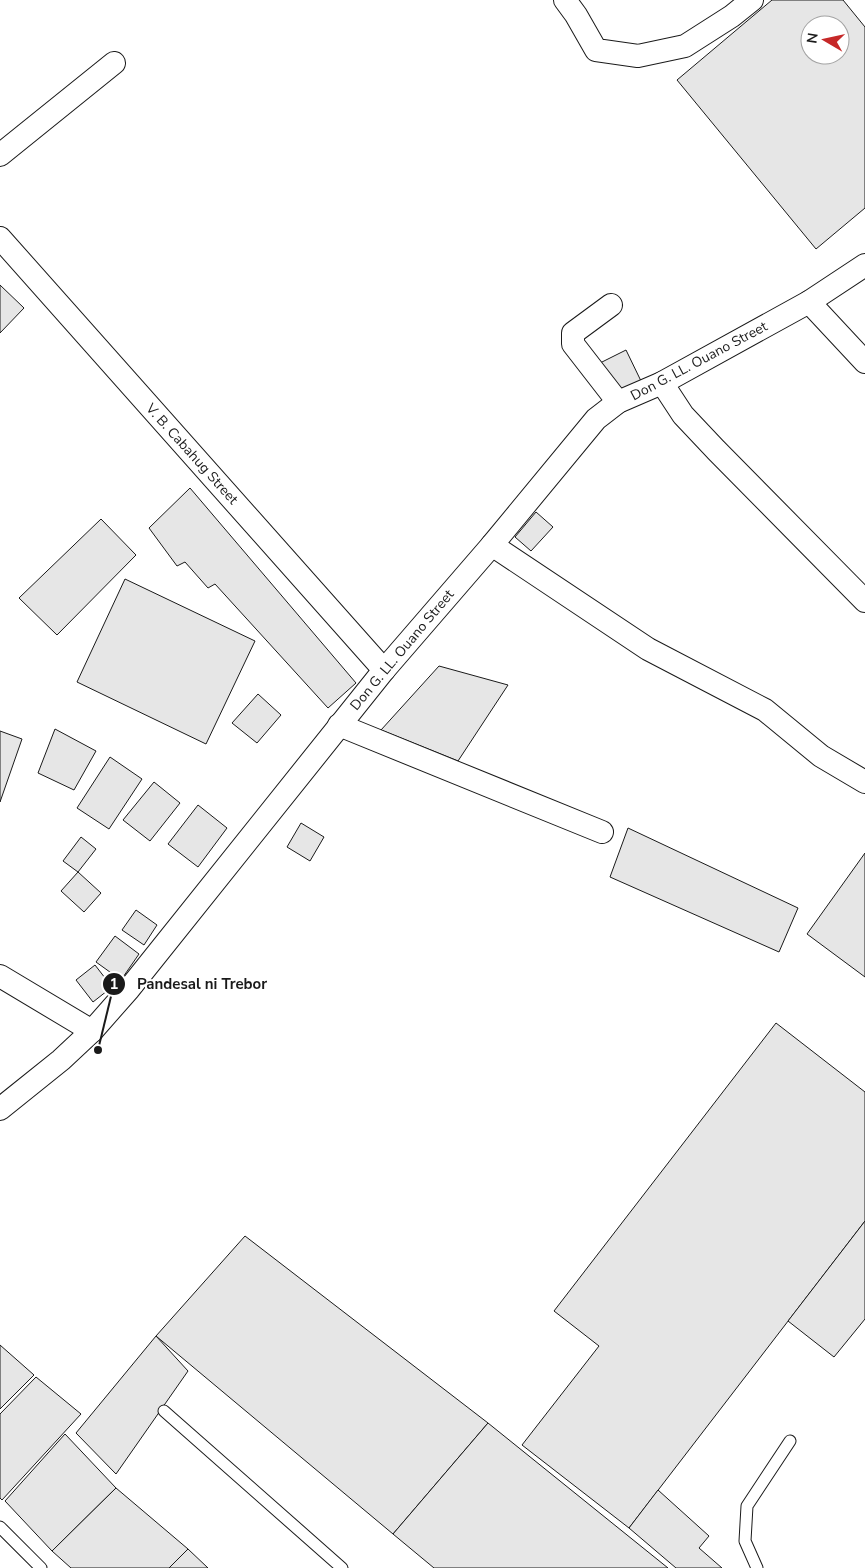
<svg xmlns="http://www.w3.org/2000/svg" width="865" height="1568" font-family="'Nunito Sans',sans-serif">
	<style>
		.building { fill: #e6e6e6; stroke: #1a1a1a; fill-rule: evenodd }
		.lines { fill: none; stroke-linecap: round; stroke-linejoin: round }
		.lane-casing { stroke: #1a1a1a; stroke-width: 13 }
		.street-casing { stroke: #1a1a1a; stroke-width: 24 }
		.lane { stroke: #fff; stroke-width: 11 }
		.street { stroke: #fff; stroke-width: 22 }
		.labels { text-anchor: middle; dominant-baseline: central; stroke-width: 4; stroke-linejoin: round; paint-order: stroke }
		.street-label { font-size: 14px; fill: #1a1a1a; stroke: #fff }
		.leader { fill: none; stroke: #1a1a1a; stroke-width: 2 }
		.callout-dot { fill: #1a1a1a; stroke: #fff; stroke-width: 2 }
		.mark-label { font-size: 15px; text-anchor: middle; font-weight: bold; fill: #fff }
		.callout-label { font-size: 15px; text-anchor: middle; font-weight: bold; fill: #1a1a1a; stroke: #fff; stroke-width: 4; stroke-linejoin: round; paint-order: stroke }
	</style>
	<rect width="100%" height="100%" fill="#fff"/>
	<!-- building -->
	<g class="building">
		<path d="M772 0H843L865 27V208L816 249 677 80ZM810 25H840V55H810Z"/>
		<polygon points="0,285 24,308 0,333"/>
		<polygon points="626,350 641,381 615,394 600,363"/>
		<polygon points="190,488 356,683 328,708 215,584 208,588 185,562 177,566 149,528"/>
		<polygon points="536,512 553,527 531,551 515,537"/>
		<polygon points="101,519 136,555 57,635 19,598"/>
		<polygon points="125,579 255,641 206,744 77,682"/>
		<polygon points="439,666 508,685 458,761 381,730"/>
		<polygon points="258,694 281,715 257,743 232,723"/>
		<polygon points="55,729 96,751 74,790 38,773"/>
		<polygon points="0,731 22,739 0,802"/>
		<polygon points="110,757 142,779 109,829 77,808"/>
		<polygon points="154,782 180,803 150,841 123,820"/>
		<polygon points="198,805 227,828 198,867 168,844"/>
		<polygon points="301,823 324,837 310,861 287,847"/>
		<polygon points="628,828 798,908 779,952 610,877"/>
		<polygon points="81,837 96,849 78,872 63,861"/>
		<polygon points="865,853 865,977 807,934"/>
		<polygon points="78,872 101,893 84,912 61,891"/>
		<polygon points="136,910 157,925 144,945 122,930"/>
		<polygon points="115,936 139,954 121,980 96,962"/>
		<polygon points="95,965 112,987 93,1002 76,980"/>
		<polygon points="776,1023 865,1092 865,1221 629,1528 522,1445 599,1346 554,1311"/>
		<polygon points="865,1221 865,1319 834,1357 788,1321"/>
		<polygon points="245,1236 488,1423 393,1534 156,1336"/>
		<polygon points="156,1336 188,1371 116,1474 76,1433"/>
		<polygon points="0,1345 34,1375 0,1409"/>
		<polygon points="36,1377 81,1414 2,1500 0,1498 0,1414"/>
		<polygon points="488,1423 668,1568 434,1568 393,1534"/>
		<polygon points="65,1434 116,1488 52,1551 5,1501"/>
		<polygon points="116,1488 188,1549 169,1568 71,1568 52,1551"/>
		<polygon points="658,1490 709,1536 699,1548 722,1568 676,1568 629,1528"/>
		<polygon points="188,1549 208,1568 169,1568"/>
	</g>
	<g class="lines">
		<!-- lane casing -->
		<g class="lane-casing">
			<g id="lane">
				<polyline points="164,1411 342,1568"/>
				<polyline points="0,1527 41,1568"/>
				<polyline points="757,1568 745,1541 747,1506 790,1441"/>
			</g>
		</g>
		<!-- street casing -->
		<g class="street-casing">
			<g id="street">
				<polyline points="565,0 576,15 596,50 638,56 685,46 732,16 752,0"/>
				<polyline points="0,155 114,63"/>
				<polyline points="0,238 384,670"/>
				<polyline points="809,302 865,362"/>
				<polyline points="611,305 573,333 573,344 618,402"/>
				<polyline points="662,383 683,415 716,450 865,601"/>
				<polyline points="492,545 648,649 765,710 821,756 865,782"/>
				<polyline points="339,725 602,832"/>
				<polyline points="0,976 92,1031"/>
				<polyline points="0,1109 61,1060 92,1031 129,989 384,670 492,545 596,419 618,402 662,383 809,302 865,265"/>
			</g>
		</g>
		<!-- lane -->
		<use href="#lane" class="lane"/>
		<!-- street -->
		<use href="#street" class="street"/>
	</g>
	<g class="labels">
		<!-- street labels -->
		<g class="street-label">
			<text transform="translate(699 361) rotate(-28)">Don G. LL. Ouano Street</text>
			<text transform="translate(192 454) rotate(48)">V. B. Cabahug Street</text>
			<text transform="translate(402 650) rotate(-50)">Don G. LL. Ouano Street</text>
		</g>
	</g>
	<!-- callouts -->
	<path class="leader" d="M98 1050L114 984"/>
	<g class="callout-dot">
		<circle cx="98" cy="1050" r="5"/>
		<circle cx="114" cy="984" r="12"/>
	</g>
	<g class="mark-label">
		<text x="114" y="989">1</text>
	</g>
	<g class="callout-label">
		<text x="202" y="989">Pandesal ni Trebor</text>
	</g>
	<!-- north arrow -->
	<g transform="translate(825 40) rotate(279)"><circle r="24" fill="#ffffff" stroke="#a3a3a3"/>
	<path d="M0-4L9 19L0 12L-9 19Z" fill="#c62828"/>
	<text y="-8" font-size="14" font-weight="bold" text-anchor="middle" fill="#1a1a1a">N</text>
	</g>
</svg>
